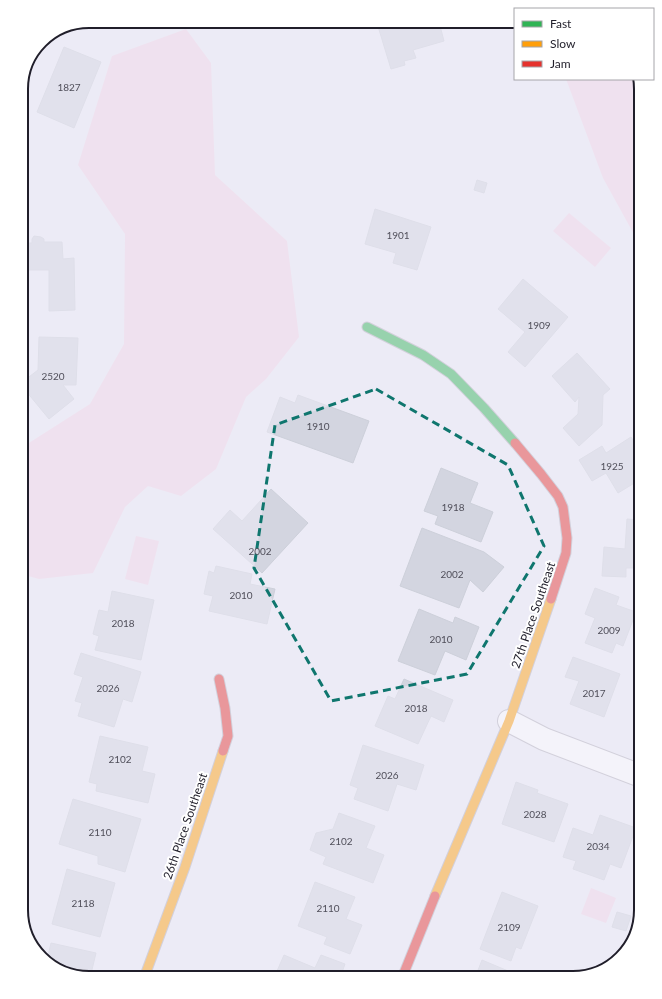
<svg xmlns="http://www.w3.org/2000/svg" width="662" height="999" font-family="Lato,sans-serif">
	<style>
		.green { fill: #f2d6e6 }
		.building { fill: #d3d5e0; stroke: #cdd0da }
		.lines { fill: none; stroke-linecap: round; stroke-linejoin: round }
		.street-casing { stroke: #b2b0bb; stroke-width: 24 }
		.fast-casing { stroke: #b2b0bb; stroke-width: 11 }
		.slow-casing { stroke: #b2b0bb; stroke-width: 11 }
		.jam-casing { stroke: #b2b0bb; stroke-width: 11 }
		.street { stroke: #fcfcfe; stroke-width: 22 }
		.fast { stroke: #30b455; stroke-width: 9 }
		.slow { stroke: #ff9f0a; stroke-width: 9 }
		.jam { stroke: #e5322d; stroke-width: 9 }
		.marked { fill: none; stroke: #0f766e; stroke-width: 3; stroke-dasharray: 8 5; stroke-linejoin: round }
		.labels { text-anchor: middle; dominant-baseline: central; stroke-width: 4; stroke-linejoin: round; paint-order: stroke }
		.number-label { font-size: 10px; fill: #504f5a }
		.street-label { font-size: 12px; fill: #201e2a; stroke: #fff }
		.rim { fill: none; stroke: #201e2a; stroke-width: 2 }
	</style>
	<rect width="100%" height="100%" fill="#ecebf6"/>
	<!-- green -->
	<g class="green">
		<polygon points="186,29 211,63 215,175 287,241 299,337 266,379 246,397 216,469 181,496 148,486 125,507 93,573 39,579 21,574 21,448 90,404 124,344 125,234 78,165 112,56"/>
		<polygon points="566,79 638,79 641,89 641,247 603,178"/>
		<polygon points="569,213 611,248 595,267 553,231"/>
		<polygon points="136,536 159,541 148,585 125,579"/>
		<polygon points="591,888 616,898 606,923 581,914"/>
	</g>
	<!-- building -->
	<g class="building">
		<polygon points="439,22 444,41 413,50 416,58 404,61 405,65 391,69 377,23"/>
		<polygon points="64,47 101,62 74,128 37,112"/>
		<polygon points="477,180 487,183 484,193 474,190"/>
		<polygon points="375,209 431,227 417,270 393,263 396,253 365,244"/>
		<polygon points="34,236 41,237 44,239 44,242 62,242 63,259 74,258 75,310 49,311 49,270 21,270 21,243 32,243 32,239"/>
		<polygon points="523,279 568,317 525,367 508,352 525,332 498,309"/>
		<polygon points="39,337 78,338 76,385 63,385 74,399 49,419 21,385 21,383 38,370"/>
		<polygon points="577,353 610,389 603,395 602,425 579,446 563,428 578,414 579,397 575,402 552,376"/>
		<polygon points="298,395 369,421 353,463 267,432 280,397 295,403"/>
		<polygon points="631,437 641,452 641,479 618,493 606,473 592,481 579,460 602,446 606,453"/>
		<polygon points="441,468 478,483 470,503 493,512 481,542 435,524 438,516 424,511"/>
		<polygon points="271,489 308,523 262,573 213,529 230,510 242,521"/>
		<polygon points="627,519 641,520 641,568 626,568 626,577 602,576 604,547 625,549"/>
		<polygon points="422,528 484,552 504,567 483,592 470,580 459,608 400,586"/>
		<polygon points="216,566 252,574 250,584 275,589 267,624 209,611 213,596 204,594 209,571 214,573"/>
		<polygon points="595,588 619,597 616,605 636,612 623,646 616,643 612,653 585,643 595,618 585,614"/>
		<polygon points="112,591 154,600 141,660 95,650 99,636 93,634 99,610 108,612"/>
		<polygon points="419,609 453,623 455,617 479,627 466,660 445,651 435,675 398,661"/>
		<polygon points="81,653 141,672 132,702 123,699 114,727 78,716 82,703 75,701 83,677 74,674"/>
		<polygon points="573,657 620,674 604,717 570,704 579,681 565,677"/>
		<polygon points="404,679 453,700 444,722 431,716 418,744 375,726 388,696 395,699"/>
		<polygon points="100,736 148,747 142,771 155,774 148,803 96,791 97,784 89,782"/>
		<polygon points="363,745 424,765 416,790 397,784 388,811 354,799 358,788 350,785"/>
		<polygon points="516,782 538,790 537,793 568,804 554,842 502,824"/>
		<polygon points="73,799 141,819 125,872 98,864 98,856 59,844"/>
		<polygon points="339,813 375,826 366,848 384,855 373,883 323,864 326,857 310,850 316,833 333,829"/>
		<polygon points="600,815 636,828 621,868 610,864 604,880 573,869 576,861 563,857 573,828 593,835"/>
		<polygon points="67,869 115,883 100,937 52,924"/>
		<polygon points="315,882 355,897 346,919 362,925 350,954 324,944 327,937 298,926"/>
		<polygon points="502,892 538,906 521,949 516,947 511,961 480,949"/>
		<polygon points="617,912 631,916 626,931 612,927"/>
		<polygon points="51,943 96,953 90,978 84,978 55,969 40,954 48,956"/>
		<polygon points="284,955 315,968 321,955 345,964 340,978 274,978"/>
		<polygon points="482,960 520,976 519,978 475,978"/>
	</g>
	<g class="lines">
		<!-- street casing -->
		<g class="street-casing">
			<polyline id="street" points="509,721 544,739 641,776"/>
		</g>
		<!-- fast casing -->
		<g class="fast-casing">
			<polyline id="fast" points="367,327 423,355 451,374 484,408 515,443"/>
		</g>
		<!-- slow casing -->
		<g class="slow-casing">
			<g id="slow">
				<polyline points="435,896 509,721 551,599"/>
				<polyline points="144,978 185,867 223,751"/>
			</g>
		</g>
		<!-- jam casing -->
		<g class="jam-casing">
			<g id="jam">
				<polyline points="515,443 541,474 558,496 563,507 567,538 566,553 551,599"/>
				<polyline points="219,679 225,708 228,736 223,751"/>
				<polyline points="402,978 435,896"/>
			</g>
		</g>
		<!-- street -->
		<use href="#street" class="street"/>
		<!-- fast -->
		<use href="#fast" class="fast"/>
		<!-- slow -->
		<use href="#slow" class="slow"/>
		<!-- jam -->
		<use href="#jam" class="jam"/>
	</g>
	<!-- marked area -->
	<path d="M0 0H662V999H0ZM376 389 508 465 544 546 467 674 331 701 254 568 275 425Z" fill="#ecebf6" fill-opacity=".55" fill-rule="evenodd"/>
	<path class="marked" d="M376 389 508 465 544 546 467 674 331 701 254 568 275 425Z"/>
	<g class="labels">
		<!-- number labels -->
		<g class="number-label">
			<text x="69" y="87">1827</text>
			<text x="398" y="235">1901</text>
			<text x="539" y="325">1909</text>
			<text x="53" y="376">2520</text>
			<text x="318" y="426">1910</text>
			<text x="612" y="466">1925</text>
			<text x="453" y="507">1918</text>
			<text x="260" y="551">2002</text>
			<text x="452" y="574">2002</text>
			<text x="241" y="595">2010</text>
			<text x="123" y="623">2018</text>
			<text x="609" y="630">2009</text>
			<text x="441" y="639">2010</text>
			<text x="108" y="688">2026</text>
			<text x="594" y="693">2017</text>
			<text x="416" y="708">2018</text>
			<text x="120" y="759">2102</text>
			<text x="387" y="775">2026</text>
			<text x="535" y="814">2028</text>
			<text x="100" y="832">2110</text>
			<text x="341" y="841">2102</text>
			<text x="598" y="846">2034</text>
			<text x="83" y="903">2118</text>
			<text x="328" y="908">2110</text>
			<text x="509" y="927">2109</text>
		</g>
		<!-- street labels -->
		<g class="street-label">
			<text transform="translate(533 615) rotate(-71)">27th Place Southeast</text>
			<text transform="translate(185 826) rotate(-71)">26th Place Southeast</text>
		</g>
	</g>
	<!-- crop -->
	<path d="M0 0H662V999H0ZM89 28H573A61 61 0 0 1 634 89V910A61 61 0 0 1 573 971H89A61 61 0 0 1 28 910V89A61 61 0 0 1 89 28Z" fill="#fff" fill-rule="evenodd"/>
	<path class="rim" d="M89 28H573A61 61 0 0 1 634 89V910A61 61 0 0 1 573 971H89A61 61 0 0 1 28 910V89A61 61 0 0 1 89 28Z"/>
	<!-- legend -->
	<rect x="514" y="8" width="140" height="72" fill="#ffffff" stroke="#a6a5aa"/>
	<rect x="522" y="21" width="20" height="6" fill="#30b455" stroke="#a6a5aa"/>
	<text x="550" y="28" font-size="12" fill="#201e2a">Fast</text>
	<rect x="522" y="41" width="20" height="6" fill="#ff9f0a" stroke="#a6a5aa"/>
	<text x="550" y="48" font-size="12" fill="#201e2a">Slow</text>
	<rect x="522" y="61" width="20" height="6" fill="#e5322d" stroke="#a6a5aa"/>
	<text x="550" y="68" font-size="12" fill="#201e2a">Jam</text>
</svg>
